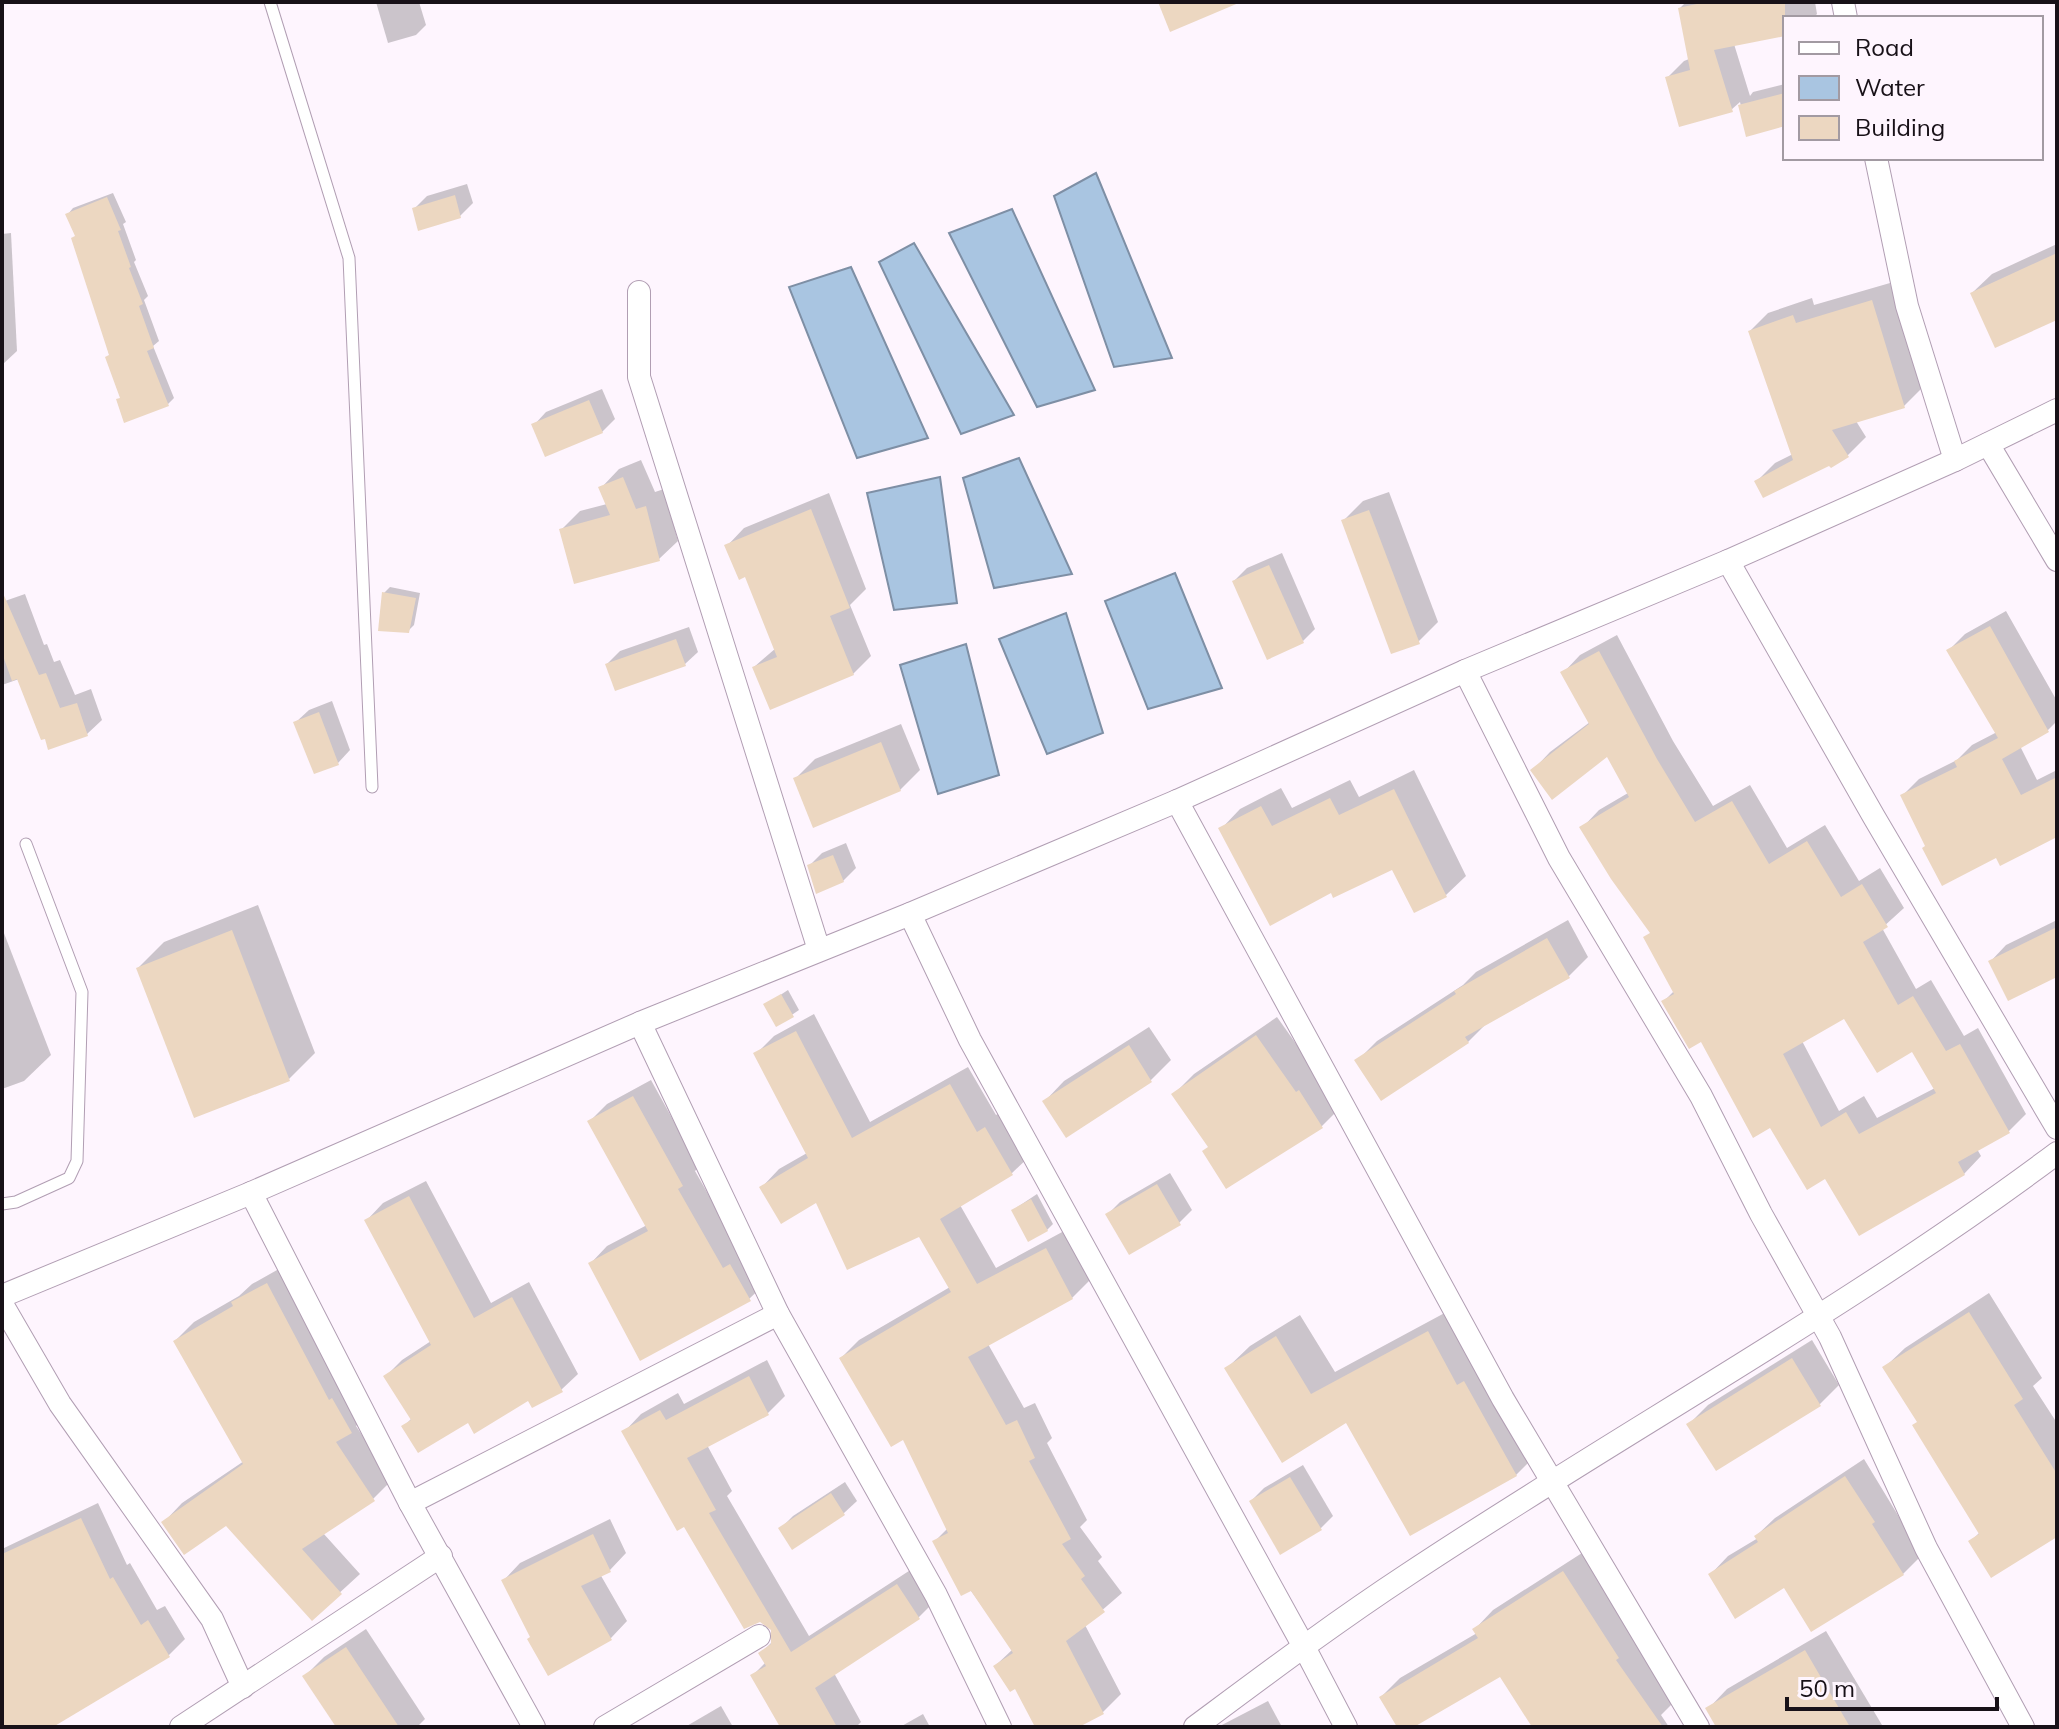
<svg xmlns="http://www.w3.org/2000/svg" width="2059" height="1729" font-family="Mulish,sans-serif">
	<style>
		.water { fill: #a9c5e1; stroke: #7e8fa5; stroke-width: 2 }
		.shadow { fill: #0003; fill-rule: evenodd }
		.building { fill: #ecd7c1; fill-rule: evenodd }
		.lines { fill: none; stroke-linecap: round; stroke-linejoin: round }
		.lane-casing { stroke: #b19eb3; stroke-width: 13 }
		.street-casing { stroke: #b19eb3; stroke-width: 24 }
		.lane { stroke: #fff; stroke-width: 11 }
		.street { stroke: #fff; stroke-width: 22 }
	</style>
	<rect width="100%" height="100%" fill="#fef5fe"/>
	<!-- water -->
	<g class="water">
		<polygon points="1096,173 1172,358 1114,367 1054,196"/>
		<polygon points="1012,209 1095,390 1037,407 949,233"/>
		<polygon points="914,243 1014,415 961,434 879,262"/>
		<polygon points="851,267 928,438 857,458 789,287"/>
		<polygon points="1019,458 1072,574 994,588 963,478"/>
		<polygon points="940,477 957,603 894,610 867,493"/>
		<polygon points="1175,573 1222,688 1148,709 1105,601"/>
		<polygon points="1066,613 1103,733 1047,754 999,639"/>
		<polygon points="966,644 999,775 938,794 900,665"/>
	</g>
	<!-- shadow -->
	<g class="shadow">
		<polygon points="376,2 419,2 426,25 416,35 388,43"/>
		<polygon points="1686,2 1815,2 1817,14 1813,18 1785,18 1785,34 1734,44 1750,96 1753,92 1785,84 1785,124 1748,134 1740,102 1731,110 1667,78 1684,61 1689,59 1680,8"/>
		<polygon points="467,184 473,203 460,216 414,209 427,196"/>
		<polygon points="113,193 126,222 123,224 136,260 134,262 148,296 144,300 159,341 153,346 174,398 168,404 121,397 76,235 68,214 73,208"/>
		<polygon points="11,233 17,351 2,365 2,234"/>
		<polygon points="2057,244 2057,318 1972,293 1992,274"/>
		<polygon points="1890,283 1922,388 1904,406 1856,421 1866,437 1848,455 1757,481 1775,463 1793,454 1750,331 1768,313 1812,298 1814,305"/>
		<polygon points="602,389 615,419 602,432 534,425 546,412"/>
		<polygon points="641,460 655,492 664,489 678,541 659,559 562,529 580,511 607,504 601,488 619,469"/>
		<polygon points="1389,492 1438,622 1418,642 1343,521 1363,501"/>
		<polygon points="829,493 866,589 850,605 871,656 853,674 754,667 776,648 746,575 727,546 744,528"/>
		<polygon points="1282,553 1315,629 1303,641 1234,581 1247,568"/>
		<polygon points="390,587 420,593 414,625 408,631 384,593"/>
		<polygon points="25,594 44,645 47,644 54,662 60,660 75,695 91,689 102,720 87,734 19,679 2,685 2,602"/>
		<polygon points="2006,611 2057,701 2057,721 2048,730 2020,746 2037,780 2057,770 2057,836 1997,856 1927,846 1903,795 1919,779 1957,760 1972,745 1997,732 1949,650 1965,634"/>
		<polygon points="689,627 698,652 685,664 607,664 620,651"/>
		<path d="M1617 635 1673 741 1713 806 1750 785 1787 848 1825 825 1859 881 1880 868 1904 908 1882 928 1916 989 1931 980 1964 1036 1978 1028 2026 1114 2009 1131 1977 1149 1981 1156 1964 1174 1826 1176 1771 1126 1702 1039 1663 1002 1674 991 1652 932 1582 828 1599 810 1628 793 1608 754 1533 770 1550 752 1590 722 1563 673 1580 655ZM1844 1016 1913 1049 1935 1088 1877 1118 1864 1096 1839 1111 1802 1041Z"/>
		<polygon points="332,701 350,750 338,763 296,722 309,710"/>
		<polygon points="901,724 920,770 900,790 795,779 815,759"/>
		<polygon points="1414,770 1466,876 1446,895 1393,867 1221,829 1240,809 1281,788 1292,808 1350,780 1359,797"/>
		<polygon points="846,843 856,868 843,881 809,866 822,853"/>
		<polygon points="258,905 315,1053 289,1079 138,968 164,942"/>
		<polygon points="1568,920 1588,957 1569,976 1488,1022 1468,1042 1357,1061 1377,1041 1463,985 1476,972"/>
		<polygon points="2057,920 2057,975 1990,962 2006,945"/>
		<polygon points="2,928 51,1055 24,1081 2,1089"/>
		<polygon points="788,990 799,1010 777,1025 765,1005"/>
		<polygon points="814,1014 870,1122 968,1067 996,1115 1003,1111 1030,1156 1012,1173 960,1205 996,1268 1064,1231 1090,1280 1072,1298 988,1344 1024,1408 1035,1403 1052,1438 1047,1443 1087,1520 1080,1527 1102,1557 1098,1561 1122,1593 1085,1625 1121,1694 1103,1712 1075,1727 1037,1727 1016,1686 995,1666 1013,1649 935,1541 948,1528 904,1438 841,1358 859,1340 950,1287 920,1234 817,1201 762,1187 779,1169 807,1153 756,1054 774,1036"/>
		<polygon points="1277,1017 1341,1107 1321,1127 1210,1145 1174,1094 1194,1074"/>
		<polygon points="1149,1027 1171,1060 1151,1080 1067,1135 1045,1101 1064,1081"/>
		<polygon points="651,1080 699,1167 695,1171 741,1252 767,1282 749,1299 590,1264 607,1246 647,1225 590,1121 607,1104"/>
		<polygon points="1170,1173 1192,1210 1179,1223 1108,1214 1120,1202"/>
		<polygon points="426,1181 491,1303 529,1282 578,1374 561,1390 529,1398 468,1421 404,1426 412,1418 386,1376 402,1360 431,1341 367,1220 383,1203"/>
		<polygon points="1037,1194 1053,1224 1047,1230 1013,1210"/>
		<polygon points="286,1265 370,1412 356,1426 392,1480 373,1499 323,1533 360,1574 312,1618 226,1523 164,1522 182,1503 244,1461 175,1341 194,1322 239,1296 252,1284"/>
		<polygon points="1989,1293 2042,1378 2033,1386 2057,1423 2057,1534 1970,1542 1980,1532 1919,1421 1885,1367 1905,1348"/>
		<polygon points="1452,1309 1539,1452 1516,1475 1347,1420 1226,1369 1250,1346 1300,1315 1335,1372"/>
		<polygon points="1812,1340 1839,1385 1820,1404 1689,1424 1708,1405"/>
		<polygon points="767,1360 785,1396 768,1413 707,1445 732,1491 727,1496 809,1636 915,1567 936,1600 918,1618 834,1673 861,1722 856,1727 782,1727 753,1675 766,1662 761,1653 773,1641 773,1629 685,1525 624,1432 641,1414 678,1393 684,1404"/>
		<polygon points="1864,1459 1922,1555 1903,1574 1710,1575 1728,1556 1758,1538 1756,1536 1775,1518"/>
		<polygon points="1303,1465 1333,1516 1320,1529 1251,1501 1264,1488"/>
		<polygon points="845,1482 857,1501 844,1513 793,1547 780,1529 793,1516"/>
		<polygon points="98,1503 127,1565 130,1563 157,1610 165,1606 185,1639 169,1655 48,1727 2,1727 2,1549"/>
		<polygon points="610,1519 626,1553 610,1570 600,1574 627,1621 611,1638 532,1637 504,1580 520,1563"/>
		<polygon points="1582,1553 1636,1638 1634,1641 1676,1700 1661,1715 1669,1727 1535,1727 1500,1674 1410,1727 1399,1727 1381,1697 1400,1678 1477,1633 1475,1629 1493,1610"/>
		<polygon points="366,1629 425,1719 417,1727 338,1727 305,1676 324,1657"/>
		<polygon points="1826,1631 1882,1725 1880,1727 1718,1727 1708,1709 1727,1689"/>
		<polygon points="1268,1701 1282,1727 1218,1727"/>
		<polygon points="721,1706 733,1727 685,1727"/>
		<polygon points="923,1714 930,1727 900,1727"/>
	</g>
	<!-- building -->
	<g class="building">
		<polygon points="1158,2 1241,2 1170,32"/>
		<polygon points="1706,2 1785,2 1785,36 1714,50 1733,112 1679,127 1665,77 1690,70 1678,8"/>
		<polygon points="1785,93 1785,126 1746,137 1738,105"/>
		<polygon points="455,195 461,218 418,231 412,208"/>
		<polygon points="107,197 121,230 118,231 131,267 129,268 143,304 139,306 154,348 147,351 169,406 124,423 116,399 120,398 105,357 109,355 71,238 75,236 65,214"/>
		<polygon points="2057,253 2057,320 1995,348 1970,293"/>
		<polygon points="1872,300 1905,408 1832,430 1849,457 1831,468 1829,466 1763,498 1754,481 1793,460 1748,331 1793,315 1796,323"/>
		<polygon points="589,400 603,433 545,457 531,424"/>
		<polygon points="623,477 636,509 646,506 660,561 574,584 559,529 610,515 598,487"/>
		<polygon points="811,509 850,608 830,616 854,675 770,710 752,667 777,657 745,577 739,580 724,545"/>
		<polygon points="1369,510 1420,644 1391,654 1341,520"/>
		<polygon points="1269,565 1304,643 1267,660 1232,581"/>
		<polygon points="2,591 39,675 46,673 60,708 77,703 88,736 48,750 45,739 41,740 17,679 12,681 2,653"/>
		<polygon points="382,592 416,598 409,633 378,631"/>
		<polygon points="1990,626 2049,732 2002,759 2021,795 2057,777 2057,837 2000,866 1996,858 1942,886 1922,848 1925,846 1900,795 1957,767 1954,761 1998,738 1946,650"/>
		<polygon points="676,639 686,666 615,691 605,664"/>
		<path d="M1599 651 1657 759 1695 822 1732 801 1769 864 1807 841 1841 897 1862 884 1888 927 1863 942 1898 1005 1913 996 1946 1051 1960 1044 2010 1133 1958 1162 1965 1175 1859 1236 1825 1179 1807 1190 1770 1128 1753 1138 1701 1042 1689 1049 1661 1001 1674 994 1643 937 1650 933 1611 879 1579 827 1629 797 1607 757 1552 800 1530 770 1589 724 1560 672ZM1844 1019 1877 1073 1912 1052 1936 1093 1859 1134 1846 1112 1821 1127 1783 1054Z"/>
		<polygon points="319,712 339,765 314,774 293,722"/>
		<polygon points="881,742 901,791 813,828 793,778"/>
		<polygon points="1394,789 1447,897 1414,913 1392,870 1333,898 1331,893 1270,926 1218,828 1261,806 1272,826 1330,798 1339,815"/>
		<polygon points="833,855 844,882 816,894 807,865"/>
		<polygon points="2057,927 2057,977 2008,1001 1988,961"/>
		<polygon points="232,930 290,1081 194,1118 136,968"/>
		<polygon points="1547,938 1570,978 1465,1037 1469,1043 1381,1101 1354,1060 1456,994 1454,991"/>
		<polygon points="781,994 794,1017 776,1027 763,1004"/>
		<polygon points="796,1031 852,1138 950,1084 977,1132 985,1127 1013,1175 940,1219 977,1284 1046,1248 1073,1299 968,1357 1006,1425 1017,1420 1035,1458 1029,1461 1071,1539 1062,1544 1085,1576 1081,1579 1105,1612 1066,1641 1104,1714 1079,1727 1035,1727 1015,1689 1010,1692 993,1666 1013,1653 971,1591 961,1596 932,1541 948,1533 903,1440 891,1447 839,1358 951,1292 919,1237 847,1270 816,1203 781,1224 759,1187 808,1158 753,1053"/>
		<polygon points="1256,1035 1296,1092 1299,1090 1323,1128 1226,1189 1202,1151 1208,1147 1171,1094"/>
		<polygon points="1129,1045 1152,1082 1066,1138 1042,1101"/>
		<polygon points="633,1096 683,1186 678,1189 723,1268 730,1264 751,1301 640,1361 588,1263 648,1231 587,1121"/>
		<polygon points="1157,1184 1181,1225 1129,1255 1105,1214"/>
		<polygon points="409,1196 474,1318 512,1297 563,1392 532,1408 528,1401 474,1434 468,1423 418,1453 401,1426 411,1420 383,1376 431,1345 364,1220"/>
		<polygon points="1031,1199 1048,1231 1028,1242 1011,1210"/>
		<polygon points="267,1283 329,1400 332,1398 352,1433 336,1442 375,1501 302,1549 342,1594 312,1621 226,1526 184,1555 161,1522 243,1464 173,1341 233,1306 231,1302"/>
		<polygon points="1969,1312 2023,1399 2014,1405 2057,1474 2057,1537 1991,1578 1968,1541 1979,1534 1912,1425 1917,1422 1882,1367"/>
		<polygon points="1428,1331 1457,1385 1464,1381 1517,1476 1410,1536 1346,1423 1282,1463 1224,1368 1276,1336 1311,1394"/>
		<polygon points="1792,1358 1821,1406 1716,1471 1686,1424"/>
		<polygon points="749,1376 769,1415 687,1458 716,1510 709,1513 791,1652 897,1584 920,1619 815,1688 837,1727 780,1727 750,1675 766,1666 758,1653 771,1644 771,1630 760,1622 744,1629 684,1527 677,1531 621,1431 660,1410 666,1420"/>
		<polygon points="1845,1476 1875,1522 1872,1524 1904,1575 1811,1632 1784,1588 1735,1619 1708,1574 1758,1542 1754,1536"/>
		<polygon points="1290,1477 1322,1530 1280,1555 1249,1501"/>
		<polygon points="831,1493 845,1515 792,1550 778,1528"/>
		<polygon points="81,1518 110,1579 113,1577 141,1625 148,1620 170,1657 53,1727 2,1727 2,1554"/>
		<polygon points="593,1534 611,1572 581,1586 612,1640 548,1676 527,1639 530,1637 501,1580"/>
		<polygon points="1563,1571 1619,1658 1616,1660 1663,1727 1532,1727 1500,1677 1414,1727 1397,1727 1379,1697 1478,1638 1472,1629"/>
		<polygon points="346,1647 399,1727 336,1727 302,1676"/>
		<polygon points="1805,1650 1850,1727 1716,1727 1705,1708"/>
	</g>
	<g class="lines">
		<!-- lane casing -->
		<g class="lane-casing">
			<g id="lane">
				<polyline points="270,2 349,258 372,787"/>
				<polyline points="2,1204 16,1202 69,1178 77,1161 82,992 26,844"/>
			</g>
		</g>
		<!-- street casing -->
		<g class="street-casing">
			<g id="street">
				<polyline points="1843,2 1846,18"/>
				<polyline points="1876,158 1907,306 1955,460"/>
				<polyline points="639,292 639,377 819,950"/>
				<polyline points="1988,444 2057,560"/>
				<polyline points="1728,561 1874,817 2057,1128"/>
				<polyline points="1465,671 1559,858 1701,1096 1761,1214 1830,1337 1926,1548 2023,1727"/>
				<polyline points="1177,801 1503,1399 1698,1727"/>
				<polyline points="910,914 970,1040 1303,1645 1346,1727"/>
				<polyline points="640,1023 778,1314 936,1595 1000,1727"/>
				<polyline points="251,1193 410,1503 534,1727"/>
				<polyline points="2,1296 251,1193 640,1023 910,914 1177,801 1465,671 1728,561 1955,460 2057,410"/>
				<polyline points="2,1304 60,1404 212,1619 243,1687"/>
				<polyline points="410,1503 778,1314"/>
				<polyline points="181,1727 441,1556"/>
				<polyline points="605,1727 759,1636"/>
				<path d="M1195 1727C1265 1675 1334 1623 1407 1575 1622 1432 1850 1308 2057 1153"/>
			</g>
		</g>
		<!-- lane -->
		<use href="#lane" class="lane"/>
		<!-- street -->
		<use href="#street" class="street"/>
	</g>
	<!-- border -->
	<rect width="2059" height="1729" fill="none" stroke="#181118" stroke-width="8"/>
	<!-- legend -->
	<rect x="1783" y="16" width="260" height="144" fill="#fef5fe" stroke="#a29aa2" stroke-width="2"/>
	<rect x="1799" y="42" width="40" height="12" fill="#ffffff" stroke="#a29aa2" stroke-width="2"/>
	<text x="1855" y="56" font-size="24" fill="#181118">Road</text>
	<rect x="1799" y="76" width="40" height="24" fill="#a9c5e1" stroke="#a29aa2" stroke-width="2"/>
	<text x="1855" y="96" font-size="24" fill="#181118">Water</text>
	<rect x="1799" y="116" width="40" height="24" fill="#ecd7c1" stroke="#a29aa2" stroke-width="2"/>
	<text x="1855" y="136" font-size="24" fill="#181118">Building</text>
	<!-- scale -->
	<path d="M1787 1697v12h210v-12" fill="none" stroke="#181118" stroke-width="4"/>
	<text x="1799" y="1697" font-size="24" fill="#181118" stroke="#fef5fe" stroke-width="6" paint-order="stroke">50 m</text>
</svg>
